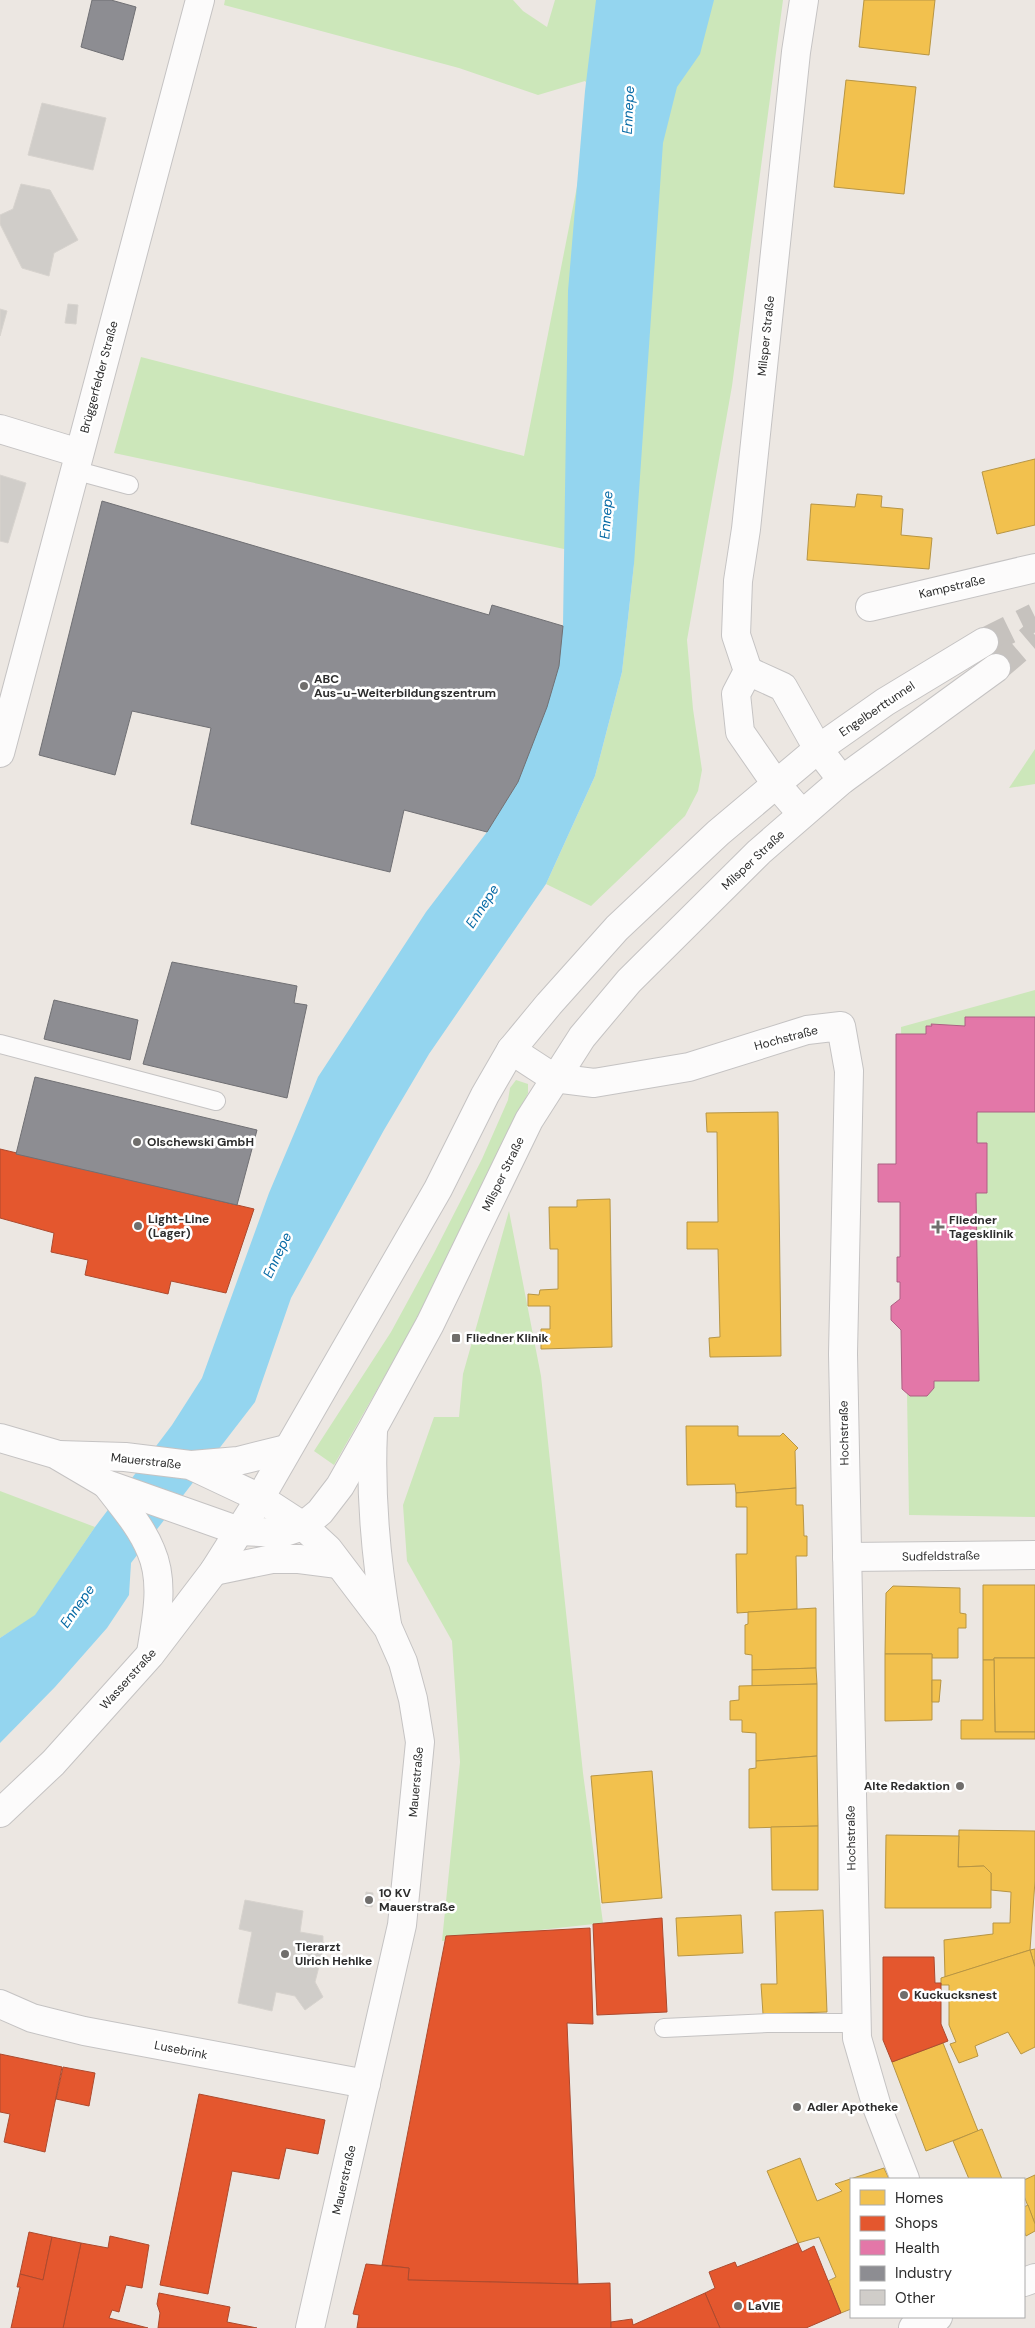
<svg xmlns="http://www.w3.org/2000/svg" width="1035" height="2328" font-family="'DM Sans',sans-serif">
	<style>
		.green { fill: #cce7ba }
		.water { fill: #94d5ef }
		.homes { fill: #f2c14e; stroke: #b79544 }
		.shops { fill: #e4572e; stroke: #ad4a2e }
		.health { fill: #e377a8; stroke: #ac6183 }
		.industry { fill: #8d8d92; stroke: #707074 }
		.building { fill: #d0cdc9; stroke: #d7d3ce }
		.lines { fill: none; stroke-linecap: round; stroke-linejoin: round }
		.secondary-tunnel { stroke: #c6c2be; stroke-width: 28; stroke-dasharray: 28 14; stroke-linecap: butt }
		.service-casing { stroke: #c5c3c3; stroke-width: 20 }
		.minor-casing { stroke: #c5c3c3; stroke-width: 30 }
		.secondary-casing { stroke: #c5c3c3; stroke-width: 30 }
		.service { stroke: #fcfbfb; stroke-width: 18 }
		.minor { stroke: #fcfbfb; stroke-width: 28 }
		.secondary { stroke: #fcfbfb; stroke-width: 28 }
		.poi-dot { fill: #706e6c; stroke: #fff; stroke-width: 2 }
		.labels { text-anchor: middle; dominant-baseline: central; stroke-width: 5; stroke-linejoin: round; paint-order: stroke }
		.street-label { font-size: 12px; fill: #2d2d2d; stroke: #fff }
		.poi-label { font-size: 12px; font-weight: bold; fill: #2d2d2d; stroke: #fff; text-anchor: start }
		.water-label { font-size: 14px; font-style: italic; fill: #086ba6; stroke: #fff }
	</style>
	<rect width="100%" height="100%" fill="#ece7e2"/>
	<!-- green -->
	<g class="green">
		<polygon points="225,0 513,0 523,11 547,27 555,0 783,0 732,386 687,640 693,709 702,770 698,791 685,816 591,906 546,884 595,776 622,672 634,564 114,453 141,357 524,456 595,95 585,81 538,95 459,68 224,5"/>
		<polygon points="1035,749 1035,784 1009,788"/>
		<polygon points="1035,990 1035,1517 909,1515 901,1027"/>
		<polygon points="516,1080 528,1084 528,1093 520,1111 411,1330 334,1465 314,1451 391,1332 434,1253 482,1159 508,1100 510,1088"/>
		<polygon points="509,1211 541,1376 583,1773 603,1923 442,1941 460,1762 452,1641 407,1561 403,1505 434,1417 459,1417 463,1374"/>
		<polygon points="0,1491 95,1527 35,1616 0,1638"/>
	</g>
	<!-- water -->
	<polygon class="water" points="596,0 714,0 700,54 677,87 663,143 634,564 622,672 595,776 546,884 429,1054 384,1130 291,1298 255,1402 131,1563 129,1595 107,1628 55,1687 0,1743 0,1638 35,1615 95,1527 172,1425 202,1378 269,1193 318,1077 426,912 487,832 518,782 563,626 568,291 585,91"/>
	<!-- homes -->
	<g class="homes">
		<polygon points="864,0 935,0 929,55 859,47"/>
		<polygon points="846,80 916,87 904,194 834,187"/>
		<polygon points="1035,459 1035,525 997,534 982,472"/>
		<polygon points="857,494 882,496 881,507 903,509 901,535 932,538 929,569 807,560 811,504 855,507"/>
		<polygon points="778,1112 781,1356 710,1357 709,1338 720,1337 718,1249 687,1249 687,1222 718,1222 717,1132 707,1132 706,1113"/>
		<polygon points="610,1199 612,1347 541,1349 541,1329 550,1329 550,1306 528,1306 528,1294 539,1295 540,1290 558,1289 558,1249 550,1249 549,1207 577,1207 577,1200"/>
		<polygon points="686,1426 738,1426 738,1436 780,1436 783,1433 798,1448 795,1451 796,1488 736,1493 735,1484 687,1485"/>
		<polygon points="796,1488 796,1505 803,1505 804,1536 807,1536 807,1556 796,1556 797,1609 737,1613 736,1554 747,1554 747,1507 736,1507 736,1493"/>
		<polygon points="983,1585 1035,1585 1035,1658 994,1658 994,1660 983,1660"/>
		<polygon points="893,1586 960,1588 960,1613 966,1614 966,1628 958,1628 958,1658 932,1658 932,1654 885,1654 886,1593"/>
		<polygon points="816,1608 816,1668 752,1670 752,1655 745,1654 745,1625 748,1624 748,1612"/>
		<polygon points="885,1654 932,1654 932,1720 885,1721"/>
		<polygon points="994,1658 1035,1658 1035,1732 995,1732"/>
		<polygon points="983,1660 994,1660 995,1732 1035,1732 1035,1739 961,1739 961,1720 983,1720"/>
		<polygon points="816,1668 817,1684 752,1686 752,1670"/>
		<polygon points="932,1680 941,1680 939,1702 932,1702"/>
		<polygon points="817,1684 817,1756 756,1761 756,1733 742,1732 742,1720 730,1720 730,1701 739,1700 739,1686"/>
		<polygon points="817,1756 818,1826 749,1828 749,1769 756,1768 756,1761"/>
		<polygon points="652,1771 662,1898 602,1903 591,1776"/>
		<polygon points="818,1826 818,1890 772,1890 771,1827"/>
		<polygon points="959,1830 1035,1831 1035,1881 1030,1950 945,1977 944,1940 993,1934 993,1923 1010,1923 1011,1892 991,1890 991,1873 984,1866 958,1867"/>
		<polygon points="886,1835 959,1836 958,1867 984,1866 991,1873 991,1908 885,1908"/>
		<polygon points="823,1910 827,2012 763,2014 761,1984 777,1984 775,1912"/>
		<polygon points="741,1915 743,1953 678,1956 676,1918"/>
		<polygon points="1035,1949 1035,1967 1030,1950"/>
		<polygon points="1030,1950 1035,1967 1035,2047 1021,2054 1008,2032 975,2046 978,2056 959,2063 950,2044 956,2042 949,2025 949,1985 941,1985 941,1978"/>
		<polygon points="943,2043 978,2131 926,2151 892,2062"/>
		<polygon points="982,2129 1002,2179 969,2179 953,2141"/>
		<polygon points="800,2158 817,2201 842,2191 835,2184 884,2168 889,2179 851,2179 851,2309 841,2313 828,2281 836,2277 819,2237 798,2243 767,2171"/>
		<polygon points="1035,2175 1035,2224 1024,2196 1024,2180"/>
		<polygon points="1028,2205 1035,2224 1035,2231 1026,2236 1024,2231 1024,2207"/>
	</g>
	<!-- shops -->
	<g class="shops">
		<polygon points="0,1149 254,1209 226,1293 171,1281 168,1294 85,1275 88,1260 51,1252 54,1233 0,1218"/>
		<polygon points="662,1918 667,2012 597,2015 593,1924"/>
		<polygon points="590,1928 593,2024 567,2023 578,2284 408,2280 409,2268 382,2265 446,1936"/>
		<polygon points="883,1957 934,1957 935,1983 941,1983 941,2024 948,2041 892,2062 883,2040"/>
		<polygon points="0,2054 62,2067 45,2152 4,2142 10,2114 0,2112"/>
		<polygon points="63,2067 95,2073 89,2106 56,2099"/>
		<polygon points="199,2094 325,2120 318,2154 286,2148 279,2179 232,2171 208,2294 160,2285"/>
		<polygon points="29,2232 52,2237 43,2280 20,2274"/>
		<polygon points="110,2236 149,2245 142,2288 126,2285 119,2312 112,2310 109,2318 148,2328 63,2328 81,2243 108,2248"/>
		<polygon points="52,2237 81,2243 63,2328 11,2328 20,2287 17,2287 20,2274 43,2280"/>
		<polygon points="798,2243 802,2252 814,2246 841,2313 806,2328 720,2328 705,2293 715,2288 709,2272 735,2262 737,2267"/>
		<polygon points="366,2264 409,2268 408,2280 578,2284 610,2283 611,2328 357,2328 359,2315 353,2314"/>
		<polygon points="159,2293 230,2307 227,2322 257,2328 158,2328 160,2313 157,2304"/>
		<polygon points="705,2293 720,2328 611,2328 611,2322 632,2319 633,2325"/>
	</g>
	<!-- health -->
	<polygon class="health" points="965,1017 1035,1017 1035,1112 977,1112 977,1143 987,1143 987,1193 976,1193 979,1381 934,1381 934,1388 927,1396 910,1396 902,1389 901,1330 891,1320 891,1306 900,1299 900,1282 897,1282 897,1257 900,1257 900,1202 878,1202 878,1164 896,1164 896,1034 926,1034 926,1026 932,1026 931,1024 965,1026"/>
	<!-- industry -->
	<g class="industry">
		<polygon points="92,0 111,0 136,7 123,60 81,47"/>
		<polygon points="102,501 489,615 492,605 563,626 559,666 547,707 518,782 487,832 404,810 390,872 191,824 211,728 132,711 115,775 39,755"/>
		<polygon points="172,962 297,986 294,1003 307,1005 287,1098 143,1064"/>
		<polygon points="54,1000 138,1020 130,1060 44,1039"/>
		<polygon points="35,1077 257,1130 237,1205 16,1154"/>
	</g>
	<!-- building -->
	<g class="building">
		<polygon points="42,103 106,118 93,170 28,155"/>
		<polygon points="21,184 50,190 78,240 54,253 49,276 22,268 0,224 0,215 13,209"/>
		<polygon points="68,304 78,305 76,324 65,323"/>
		<polygon points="0,309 7,311 0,336"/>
		<polygon points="0,475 26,483 8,543 0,541"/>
		<polygon points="366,1892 373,1893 372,1907 365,1906"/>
		<polygon points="245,1900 303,1911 300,1932 323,1936 323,1943 325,1943 315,1982 323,1997 305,2010 295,1996 276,1992 272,2011 238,2003 252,1932 239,1929"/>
	</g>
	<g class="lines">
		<!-- secondary-tunnel -->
		<g class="secondary-tunnel">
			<polyline points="984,642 1035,617"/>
			<polyline points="996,668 1035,635"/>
		</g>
		<!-- service casing -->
		<g class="service-casing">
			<g id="service">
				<polyline points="74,470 129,485"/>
				<polyline points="0,1044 216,1101"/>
				<polyline points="664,2028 767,2023 856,2023"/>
			</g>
		</g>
		<!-- minor casing -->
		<g class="minor-casing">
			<g id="minor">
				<polyline points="0,429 79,453"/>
				<polyline points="870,607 1035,568"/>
				<polyline points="748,671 783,687 818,749 842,780"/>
				<polyline points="0,753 200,0"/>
				<polyline points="802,814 776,784 740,732 736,694 748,671 736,635 738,581 746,529 796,52 804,0"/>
				<polyline points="511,1050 554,1078 594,1083 689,1067 807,1030 841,1026 849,1071 843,1354 857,2038 877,2107 905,2179"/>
				<polyline points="847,1557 1035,1555"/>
				<polyline points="0,2004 32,2018 84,2031 366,2084"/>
				<polyline points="1024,2282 1035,2278"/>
				<polyline points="913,2328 938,2317"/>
			</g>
		</g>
		<!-- secondary casing -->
		<g class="secondary-casing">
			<g id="secondary">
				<path d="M373 1431C370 1496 376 1560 387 1624"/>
				<polyline points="0,1438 55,1454 106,1484 239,1531 282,1533 303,1526 320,1512 340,1486 373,1428 430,1324 529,1120 582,1037 629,981 759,852 842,780 996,668"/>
				<polyline points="59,1455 125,1457 190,1465 260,1498 303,1526 328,1549 388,1628 403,1662 413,1699 420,1742 402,1925 310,2328"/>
				<polyline points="192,1465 238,1461 286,1449"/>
				<path d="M106 1484C122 1505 141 1526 151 1551 165 1583 156 1621 151 1653"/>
				<polyline points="214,1571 272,1559 299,1559 338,1564"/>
				<polyline points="0,1813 53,1763 150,1655 214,1571 260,1498 438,1189 485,1095 511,1050 549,1004 617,928 718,833 818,749 885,702 984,642"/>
			</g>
		</g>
		<!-- service -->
		<use href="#service" class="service"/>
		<!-- minor -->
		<use href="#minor" class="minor"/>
		<!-- secondary -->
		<use href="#secondary" class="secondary"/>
	</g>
	<!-- markers -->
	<g class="poi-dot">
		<circle cx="304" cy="686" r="5"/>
		<circle cx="137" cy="1142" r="5"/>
		<circle cx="138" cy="1226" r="5"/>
		<path d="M935.5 1219.5h5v5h5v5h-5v5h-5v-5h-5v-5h5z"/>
		<rect x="451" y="1333" width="10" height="10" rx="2.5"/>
		<circle cx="960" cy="1786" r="5"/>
		<circle cx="369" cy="1900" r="5"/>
		<circle cx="285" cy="1954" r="5"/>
		<circle cx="904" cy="1995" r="5"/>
		<circle cx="797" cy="2107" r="5"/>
		<circle cx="738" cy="2306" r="5"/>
	</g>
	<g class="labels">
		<!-- street labels -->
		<g class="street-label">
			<text transform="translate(766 336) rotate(-84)">Milsper Straße</text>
			<text transform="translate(99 377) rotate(-75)">Brüggerfelder Straße</text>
			<text transform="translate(952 587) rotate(-13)">Kampstraße</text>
			<text transform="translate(877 709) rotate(-34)">Engelberttunnel</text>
			<text transform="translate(753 860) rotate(-43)">Milsper Straße</text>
			<text transform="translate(786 1038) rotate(-15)">Hochstraße</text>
			<text transform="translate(503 1174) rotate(-64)">Milsper Straße</text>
			<text transform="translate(844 1433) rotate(-91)">Hochstraße</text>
			<text transform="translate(146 1461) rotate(6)">Mauerstraße</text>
			<text transform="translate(941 1556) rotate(-1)">Sudfeldstraße</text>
			<text transform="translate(128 1679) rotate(-48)">Wasserstraße</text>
			<text transform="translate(416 1782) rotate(-85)">Mauerstraße</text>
			<text transform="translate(851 1838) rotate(-91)">Hochstraße</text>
			<text transform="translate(181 2050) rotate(11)">Lusebrink</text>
			<text transform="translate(344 2180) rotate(-77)">Mauerstraße</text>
		</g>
		<!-- poi labels -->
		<g class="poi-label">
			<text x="314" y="679">ABC<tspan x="314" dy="14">Aus-u-Weiterbildungszentrum</tspan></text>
			<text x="147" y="1142">Olschewski GmbH</text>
			<text x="148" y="1219">Light-Line<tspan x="148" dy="14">(Lager)</tspan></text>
			<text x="949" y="1220">Fliedner<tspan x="949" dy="14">Tagesklinik</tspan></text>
			<text x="466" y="1338">Fliedner Klinik</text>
			<text x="950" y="1786" text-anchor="end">Alte Redaktion</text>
			<text x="379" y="1893">10 KV<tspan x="379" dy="14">Mauerstraße</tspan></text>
			<text x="295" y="1947">Tierarzt<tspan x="295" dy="14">Ulrich Hehlke</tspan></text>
			<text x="914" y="1995">Kuckucksnest</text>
			<text x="807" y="2107">Adler Apotheke</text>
			<text x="748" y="2306">LaVIE</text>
		</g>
		<!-- water labels -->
		<g class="water-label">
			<text transform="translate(628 110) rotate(-87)">Ennepe</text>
			<text transform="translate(606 515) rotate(-86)">Ennepe</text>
			<text transform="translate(482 906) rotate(-57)">Ennepe</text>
			<text transform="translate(277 1255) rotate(-65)">Ennepe</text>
			<text transform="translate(77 1606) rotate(-55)">Ennepe</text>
		</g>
	</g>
	<!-- legend -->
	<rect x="850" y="2178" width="175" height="140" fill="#ffffff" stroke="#ababab"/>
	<rect x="860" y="2190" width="25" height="15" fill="#f2c14e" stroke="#ababab"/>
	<text x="895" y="2203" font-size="15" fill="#2d2d2d">Homes</text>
	<rect x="860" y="2216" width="25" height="15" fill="#e4572e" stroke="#ababab"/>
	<text x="895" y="2228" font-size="15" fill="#2d2d2d">Shops</text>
	<rect x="860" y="2240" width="25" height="15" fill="#e377a8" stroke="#ababab"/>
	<text x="895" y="2253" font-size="15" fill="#2d2d2d">Health</text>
	<rect x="860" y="2266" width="25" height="15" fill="#8d8d92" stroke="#ababab"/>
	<text x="895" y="2278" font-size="15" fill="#2d2d2d">Industry</text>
	<rect x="860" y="2290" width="25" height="15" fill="#d0cdc9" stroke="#ababab"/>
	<text x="895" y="2303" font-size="15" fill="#2d2d2d">Other</text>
</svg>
